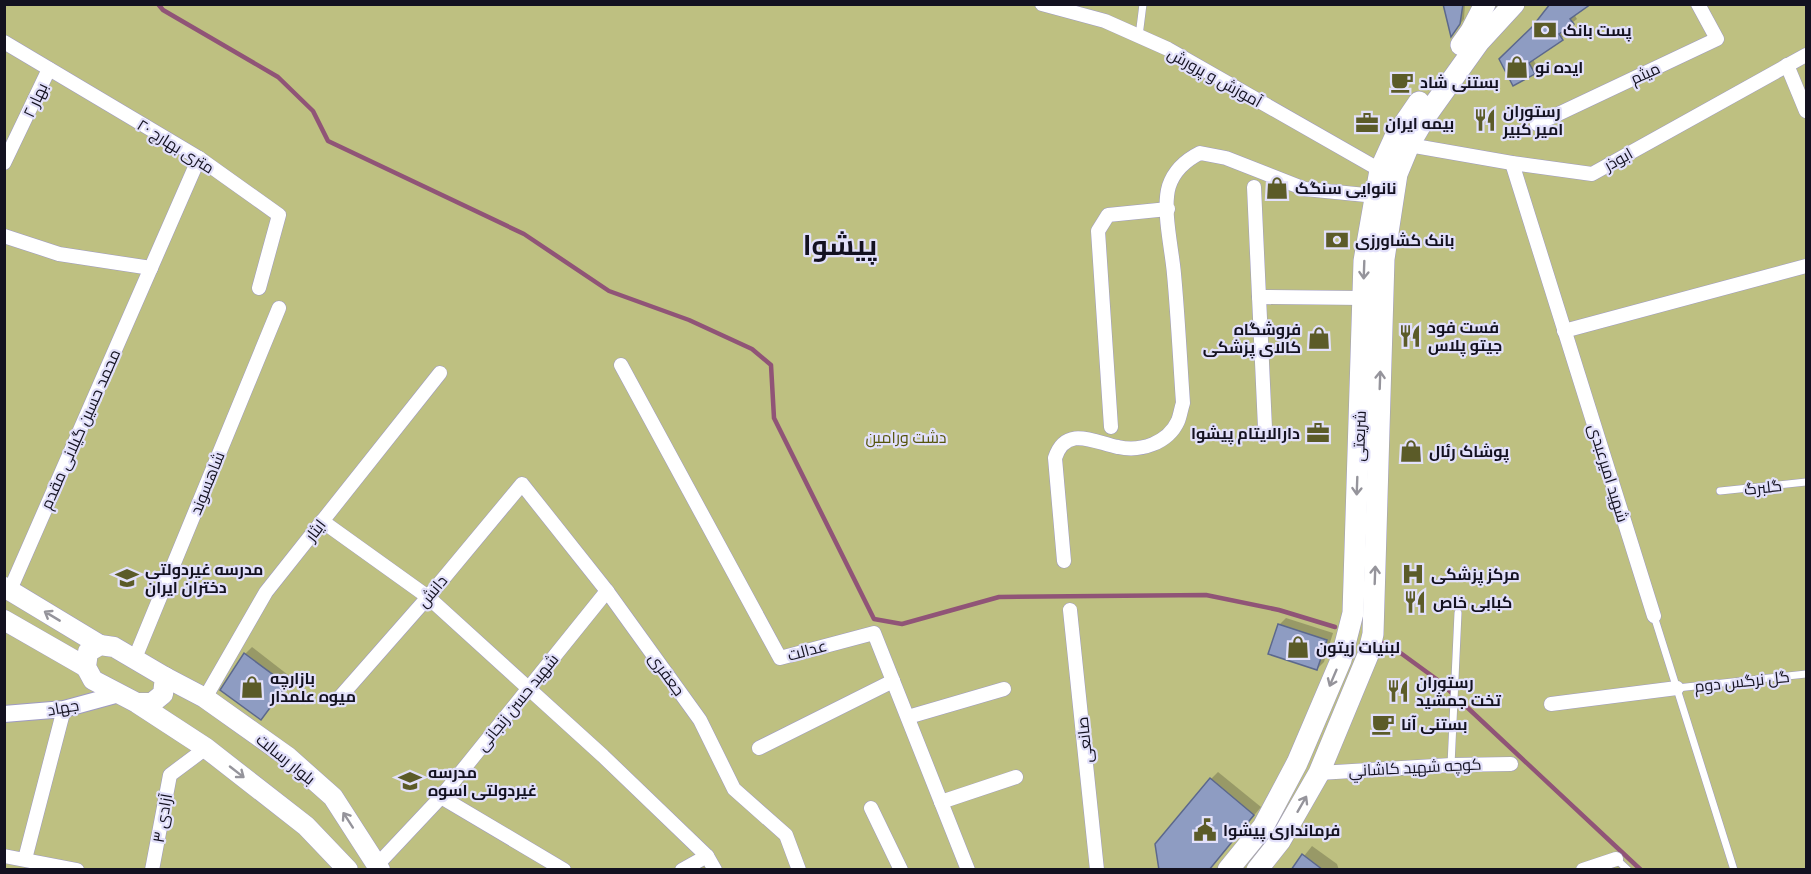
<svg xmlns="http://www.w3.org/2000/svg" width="1811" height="874" font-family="'IBM Plex Sans',Cairo,sans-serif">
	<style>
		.green { fill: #bec081 }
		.shadow { fill: #0003 }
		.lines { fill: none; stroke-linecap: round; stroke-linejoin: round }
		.stream { stroke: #905477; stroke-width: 4.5 }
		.building { fill: #8e9cc2; stroke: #5c688c; stroke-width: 1.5 }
		.service-casing { stroke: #9e9ac2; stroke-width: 8 }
		.minor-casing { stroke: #9e9ac2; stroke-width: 15 }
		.tertiary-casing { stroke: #9e9ac2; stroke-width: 18 }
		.secondary-casing { stroke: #9e9ac2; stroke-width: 21 }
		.primary-casing { stroke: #9e9ac2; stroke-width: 22 }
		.service { stroke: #fff; stroke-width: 7 }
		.minor { stroke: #fff; stroke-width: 14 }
		.tertiary { stroke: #fff; stroke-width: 16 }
		.secondary { stroke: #fff; stroke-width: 20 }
		.primary { stroke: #fff; stroke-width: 21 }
		.oneway { stroke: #95949b }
		.labels { text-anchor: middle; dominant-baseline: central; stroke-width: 4.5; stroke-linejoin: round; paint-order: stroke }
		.poi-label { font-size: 16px; font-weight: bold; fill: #131120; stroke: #e2e0fa; text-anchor: start }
		.street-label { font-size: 16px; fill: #131120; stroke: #e2e0fa }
		.park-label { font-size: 16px; fill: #54540b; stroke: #e2e0fa }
		.town-label { font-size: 28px; font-weight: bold; fill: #131120; stroke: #e2e0fa }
	</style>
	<rect width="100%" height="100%" fill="#d5d0fb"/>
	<!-- green -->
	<polygon class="green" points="5,5 1806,5 1806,869 5,870"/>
	<!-- shadow -->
	<g class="shadow">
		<polygon points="1444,4 1465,4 1464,19 1455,31"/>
		<polygon points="1574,14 1577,19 1563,30 1566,35 1533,59 1538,69 1534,73 1501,59"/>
		<polygon points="1286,618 1333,633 1324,662 1317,669 1279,625"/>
		<polygon points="252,647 292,678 261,718 222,690 245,654"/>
		<polygon points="1218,772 1261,807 1208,870 1211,779"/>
		<polygon points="1312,846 1337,864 1339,870 1293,870"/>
	</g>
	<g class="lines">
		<!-- stream -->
		<g class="stream">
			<polyline points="158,4 163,10 278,77 313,111 328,141 524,234 609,291 689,320 752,349 771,365 774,418 874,619 902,624 999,597 1206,595 1279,610 1335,627"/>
			<polyline points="1379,642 1391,646 1439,681 1641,870"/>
		</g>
	</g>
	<!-- building -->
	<g class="building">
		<polygon points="1443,4 1463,4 1460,24 1451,37"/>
		<polygon points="1550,4 1591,4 1570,19 1574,24 1559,34 1563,40 1529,63 1535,74 1513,86 1499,59 1532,27"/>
		<polygon points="1278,624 1327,640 1317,670 1268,654"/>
		<polygon points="244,653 287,685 261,720 220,690"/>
		<polygon points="1210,778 1254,815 1209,870 1159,870 1155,844"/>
		<polygon points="1302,854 1323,870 1291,870"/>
	</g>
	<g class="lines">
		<!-- service casing -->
		<g class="service-casing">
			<g id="service">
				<polyline points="1139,36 1143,4"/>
				<polyline points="1720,491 1806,482"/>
				<polyline points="1654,616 1734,870"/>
				<polyline points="1677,688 1806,674"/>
				<polyline points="1451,765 1458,613"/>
				<polyline points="1616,859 1628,870"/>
			</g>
		</g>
		<!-- minor casing -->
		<g class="minor-casing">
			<g id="minor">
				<polyline points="1042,4 1105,21 1168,49 1380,170"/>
				<polyline points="4,42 199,158 279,215 259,288"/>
				<polyline points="1787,65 1806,111"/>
				<polyline points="1537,124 1717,39 1698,4"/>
				<polyline points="1409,145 1512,163 1592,174 1806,55"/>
				<polyline points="4,163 49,69"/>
				<polyline points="1512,163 1654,616"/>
				<polyline points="1254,187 1265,428"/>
				<polyline points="4,236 59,254 151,268"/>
				<polyline points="1259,297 1363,298"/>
				<polyline points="1564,331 1806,266"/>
				<polyline points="621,365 780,658 874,633 968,870"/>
				<polyline points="1111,427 1098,231 1108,215 1168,209"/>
				<polyline points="322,521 428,597 603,756 707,856 715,870"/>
				<path d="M1064 561 1055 458C1066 424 1096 443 1118 447 1141 452 1168 443 1178 421 1180 416 1181 409 1183 403 1180 360 1178 317 1174 274 1172 249 1162 209 1169 186 1174 171 1186 160 1200 153L1226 158 1305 189 1376 196"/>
				<polyline points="10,590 199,158"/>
				<polyline points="1070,610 1097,870"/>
				<polyline points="135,658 279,308"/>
				<polyline points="340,697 428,597 522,484 607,591 700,720 734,789 786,835 799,870"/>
				<polyline points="205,698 266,592 440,373"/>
				<polyline points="1551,704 1677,688"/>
				<polyline points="908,717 1004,689"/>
				<polyline points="759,748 893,681"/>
				<polyline points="1319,773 1451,765 1511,764"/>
				<polyline points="441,797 564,870"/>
				<polyline points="941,802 1016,777"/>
				<polyline points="871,808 901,870"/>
				<polyline points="4,856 77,870"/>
				<polyline points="25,859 64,709"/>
				<polyline points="377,865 441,797 607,591"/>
				<polyline points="152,870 170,775 206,748"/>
				<polyline points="682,870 707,856"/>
				<polyline points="1583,870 1616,859"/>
			</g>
		</g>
		<!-- tertiary casing -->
		<g class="tertiary-casing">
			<polyline id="tertiary" points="4,714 64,709 119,694"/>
		</g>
		<!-- secondary casing -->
		<g class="secondary-casing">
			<g id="secondary">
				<polyline points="4,587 100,645"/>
				<polyline points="4,620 86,667"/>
				<polyline points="165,677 205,698 288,757 333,797 380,870"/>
				<polyline points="137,703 152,703 163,694 165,677 114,647 100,645 88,652 86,667 93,680 137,703 206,748 306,826 348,870"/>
			</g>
		</g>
		<!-- primary casing -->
		<g class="primary-casing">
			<g id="primary">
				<polyline points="1461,45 1471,31 1485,4"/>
				<polyline points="1228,870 1263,827 1297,763 1341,660 1353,613 1364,261 1380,170 1395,137 1419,102"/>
				<polyline points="1257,870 1280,841 1319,773 1368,655 1373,634 1384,259 1397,174 1409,145 1426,116 1479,42 1514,4"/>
			</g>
		</g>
		<!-- service -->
		<use href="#service" class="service"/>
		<!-- minor -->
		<use href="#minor" class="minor"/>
		<!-- tertiary -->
		<use href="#tertiary" class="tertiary"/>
		<!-- secondary -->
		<use href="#secondary" class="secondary"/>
		<!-- primary -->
		<use href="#primary" class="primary"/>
	</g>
	<!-- one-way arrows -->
	<defs><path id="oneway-shaft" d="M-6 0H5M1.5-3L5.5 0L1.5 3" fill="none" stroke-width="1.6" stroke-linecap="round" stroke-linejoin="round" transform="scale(1.5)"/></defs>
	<g class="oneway">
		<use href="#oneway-shaft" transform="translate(1364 270) rotate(92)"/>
		<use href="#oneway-shaft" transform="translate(1380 380) rotate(-88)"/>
		<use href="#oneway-shaft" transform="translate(1357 486) rotate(92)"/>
		<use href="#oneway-shaft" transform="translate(1375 575) rotate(-88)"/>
		<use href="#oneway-shaft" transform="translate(52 616) rotate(-149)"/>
		<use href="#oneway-shaft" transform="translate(1333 678) rotate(113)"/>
		<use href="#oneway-shaft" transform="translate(237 772) rotate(38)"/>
		<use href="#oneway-shaft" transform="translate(1302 804) rotate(-60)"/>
		<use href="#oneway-shaft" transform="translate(348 820) rotate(-123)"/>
	</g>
	<!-- icons -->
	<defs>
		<g id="bank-bare" transform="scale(1.8)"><path d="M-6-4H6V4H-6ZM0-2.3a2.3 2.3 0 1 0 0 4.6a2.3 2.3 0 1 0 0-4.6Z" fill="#5b5b28" stroke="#e2e0fa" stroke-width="2.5" paint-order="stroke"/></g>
		<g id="shop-bare" transform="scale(1.8)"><path d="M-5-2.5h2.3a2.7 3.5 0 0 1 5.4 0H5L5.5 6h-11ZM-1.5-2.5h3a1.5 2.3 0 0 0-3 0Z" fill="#5b5b28" stroke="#e2e0fa" stroke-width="2.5" paint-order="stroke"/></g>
		<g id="cafe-bare" transform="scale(1.8)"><path d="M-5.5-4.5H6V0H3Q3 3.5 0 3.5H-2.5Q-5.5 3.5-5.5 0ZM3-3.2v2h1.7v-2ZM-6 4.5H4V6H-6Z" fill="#5b5b28" stroke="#e2e0fa" stroke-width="2.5" paint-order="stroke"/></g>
		<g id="restaurant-bare" transform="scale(1.8)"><path d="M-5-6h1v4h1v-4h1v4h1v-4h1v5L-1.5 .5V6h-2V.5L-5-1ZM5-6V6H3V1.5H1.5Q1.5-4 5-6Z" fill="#5b5b28" stroke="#e2e0fa" stroke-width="2.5" paint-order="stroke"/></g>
		<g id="office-bare" transform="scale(1.8)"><path d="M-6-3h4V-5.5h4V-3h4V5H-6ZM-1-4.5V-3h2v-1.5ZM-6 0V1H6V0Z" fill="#5b5b28" stroke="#e2e0fa" stroke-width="2.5" paint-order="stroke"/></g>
		<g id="hospital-bare" transform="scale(1.8)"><path d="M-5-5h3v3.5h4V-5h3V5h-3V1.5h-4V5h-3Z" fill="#5b5b28" stroke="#e2e0fa" stroke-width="2.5" paint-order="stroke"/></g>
		<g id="school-bare" transform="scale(1.8)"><path d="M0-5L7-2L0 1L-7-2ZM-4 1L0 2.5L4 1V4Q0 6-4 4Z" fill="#5b5b28" stroke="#e2e0fa" stroke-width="2.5" paint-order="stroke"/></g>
		<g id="civic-bare" transform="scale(1.8)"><path d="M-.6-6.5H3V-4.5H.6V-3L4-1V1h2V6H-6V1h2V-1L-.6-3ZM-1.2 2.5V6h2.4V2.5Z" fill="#5b5b28" stroke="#e2e0fa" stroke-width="2.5" paint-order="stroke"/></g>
	</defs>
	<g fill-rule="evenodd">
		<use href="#bank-bare" x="1545" y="30"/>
		<use href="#shop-bare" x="1517" y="67"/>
		<use href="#cafe-bare" x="1402" y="82"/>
		<use href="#restaurant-bare" x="1485" y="120"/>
		<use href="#office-bare" x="1367" y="123"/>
		<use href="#shop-bare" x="1277" y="188"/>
		<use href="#bank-bare" x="1337" y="240"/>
		<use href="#restaurant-bare" x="1410" y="336"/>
		<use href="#shop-bare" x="1319" y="338"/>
		<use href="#office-bare" x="1318" y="433"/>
		<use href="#shop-bare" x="1411" y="451"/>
		<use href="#hospital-bare" x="1413" y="574"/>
		<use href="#school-bare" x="127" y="578"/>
		<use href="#restaurant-bare" x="1415" y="602"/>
		<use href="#shop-bare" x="1298" y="647"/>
		<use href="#shop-bare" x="252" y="687"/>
		<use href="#restaurant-bare" x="1398" y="691"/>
		<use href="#cafe-bare" x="1383" y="724"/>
		<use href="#school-bare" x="410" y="781"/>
		<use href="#civic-bare" x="1205" y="830"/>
	</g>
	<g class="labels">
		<!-- poi labels -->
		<g class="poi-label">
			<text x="1563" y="30">پست بانک</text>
			<text x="1535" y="67">ایده نو</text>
			<text x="1420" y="82">بستنی شاد</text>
			<text x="1503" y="111">رستوران<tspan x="1503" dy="18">امیر کبیر</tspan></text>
			<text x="1385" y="123">بیمه ایران</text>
			<text x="1295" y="188">نانوایی سنگک</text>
			<text x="1355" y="240">بانک کشاورزی</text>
			<text x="1428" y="327">فست فود<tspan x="1428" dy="18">جیتو پلاس</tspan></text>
			<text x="1301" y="329" text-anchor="end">فروشگاه<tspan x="1301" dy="18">کالای پزشکی</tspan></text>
			<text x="1300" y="433" text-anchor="end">دارالایتام پیشوا</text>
			<text x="1429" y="451">پوشاک رئال</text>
			<text x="145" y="569">مدرسه غیردولتی<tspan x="145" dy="18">دختران ایران</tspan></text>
			<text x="1431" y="574">مرکز پزشکی</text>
			<text x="1433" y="602">کبابی خاص</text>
			<text x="1316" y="647">لبنیات زیتون</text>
			<text x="270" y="678">بازارچه<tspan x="270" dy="18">میوه علمدار</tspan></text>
			<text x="1416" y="682">رستوران<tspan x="1416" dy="18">تخت جمشید</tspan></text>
			<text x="1401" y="724">بستنی آنا</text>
			<text x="428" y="772">مدرسه<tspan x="428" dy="18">غیردولتی اسوه</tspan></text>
			<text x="1223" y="830">فرمانداری پیشوا</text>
		</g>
		<!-- street labels -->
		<g class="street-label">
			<text transform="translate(1645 73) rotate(-25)">میثم</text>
			<text transform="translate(1215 77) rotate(29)">آموزش و پرورش</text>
			<text transform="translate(35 100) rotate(-65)">بهار ۲</text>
			<text transform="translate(176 146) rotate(32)">۲۰ متری بهارچ</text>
			<text transform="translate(1618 159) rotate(-29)">ابوذر</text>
			<text transform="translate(80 429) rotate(-66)">محمد حسین گیلانی مقدم</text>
			<text transform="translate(1359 436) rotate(-88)">شریعتی</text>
			<text transform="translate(1609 473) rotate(73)">شهید امیرعبدی</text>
			<text transform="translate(207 483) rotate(-68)">شاهسوند</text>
			<text transform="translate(1763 487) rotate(-6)">گلبرگ</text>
			<text transform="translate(315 530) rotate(-52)">ایثار</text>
			<text transform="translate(432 591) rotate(-50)">دانش</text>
			<text transform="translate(807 650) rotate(-15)">عدالت</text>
			<text transform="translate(667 674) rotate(54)">جعفری</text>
			<text transform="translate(1742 681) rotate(-6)">گل نرگس دوم</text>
			<text transform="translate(517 702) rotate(-51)">شهید حسن زنجانی</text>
			<text transform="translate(63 707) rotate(-10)">جهاد</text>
			<text transform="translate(1084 740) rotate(-96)">صانعی</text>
			<text transform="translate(286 759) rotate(39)">بلوار رسالت</text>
			<text transform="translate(1415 767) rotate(-3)">كوچه شهيد كاشاني</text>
			<text transform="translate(162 818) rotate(-80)">آزادی ۳</text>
		</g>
		<!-- park labels -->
		<g class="park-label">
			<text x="906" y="437">دشت ورامین</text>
		</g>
		<!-- town labels -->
		<g class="town-label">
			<text x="840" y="244">پیشوا</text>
		</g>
	</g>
	<!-- border -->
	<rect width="1811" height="874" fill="none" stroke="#131120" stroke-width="12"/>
</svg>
